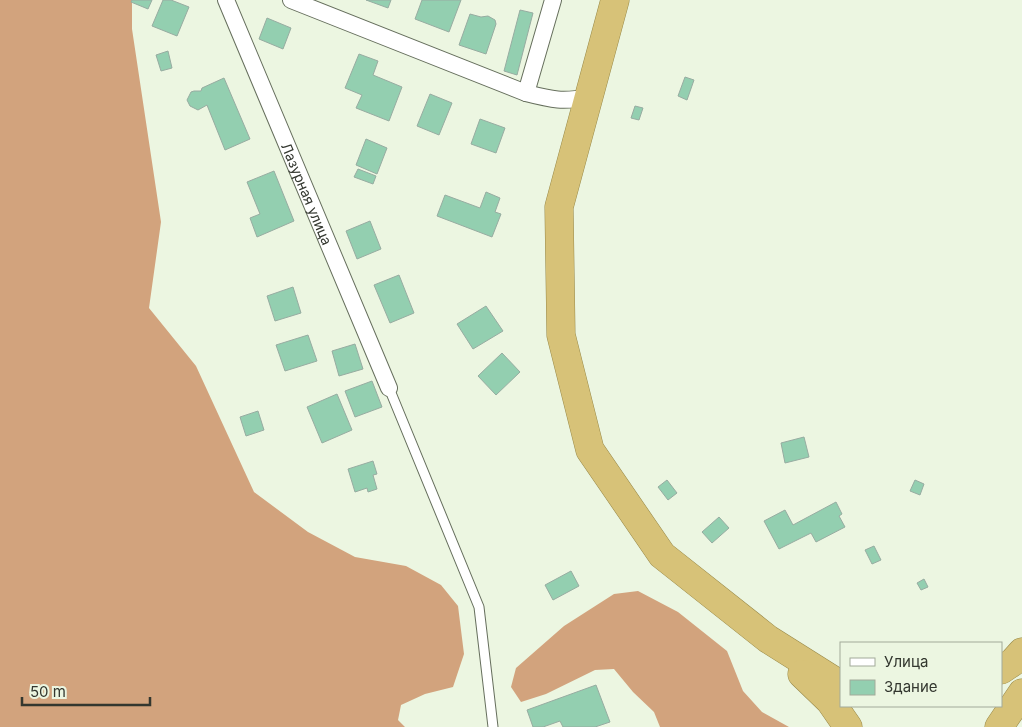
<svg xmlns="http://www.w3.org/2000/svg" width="1022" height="727" font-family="Inter,sans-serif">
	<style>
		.forest { fill: #d2a37d }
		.building { fill: #93cfb0; stroke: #97aca1 }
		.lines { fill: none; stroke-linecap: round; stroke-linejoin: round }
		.service-casing { stroke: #666f5d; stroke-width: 11 }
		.minor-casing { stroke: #666f5d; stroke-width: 18 }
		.trunk-casing { stroke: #978848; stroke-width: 29 }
		.service { stroke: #fff; stroke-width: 9 }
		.minor { stroke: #fff; stroke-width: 16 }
		.trunk { stroke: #d7c278; stroke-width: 28 }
		.labels { text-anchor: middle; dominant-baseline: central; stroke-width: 4; stroke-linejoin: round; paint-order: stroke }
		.street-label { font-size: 14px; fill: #33372f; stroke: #ecf6e1 }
	</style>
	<rect width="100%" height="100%" fill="#ecf6e1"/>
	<!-- forest -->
	<g class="forest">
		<polygon points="0,0 132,0 132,29 161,222 149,308 196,366 254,492 308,532 355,557 406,566 441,585 458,606 464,654 453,687 425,694 401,705 398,720 405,727 0,727"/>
		<polygon points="638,591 678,612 727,651 743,691 762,712 789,727 660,727 654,712 633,692 614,669 595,670 546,694 521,702 511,687 516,668 564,626 614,594"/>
	</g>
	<!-- building -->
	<g class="building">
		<polygon points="132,0 152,0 148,9 131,2"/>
		<polygon points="163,0 171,0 189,7 177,36 152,26"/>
		<polygon points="366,0 391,0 388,8"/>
		<polygon points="422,0 461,0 449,32 415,19"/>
		<polygon points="520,10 533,13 517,75 504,71"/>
		<polygon points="470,14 481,17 488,16 495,20 496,24 486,54 459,45"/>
		<polygon points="267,18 291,28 283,49 259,39"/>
		<polygon points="168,51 172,68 161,71 156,55"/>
		<polygon points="359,54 378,61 373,75 402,87 389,121 356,108 362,95 345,88"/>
		<polygon points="685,77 694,80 687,100 678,96"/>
		<polygon points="224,78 250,139 225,150 207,105 198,110 190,106 187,100 191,92 194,91 201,91 202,88"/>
		<polygon points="430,94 452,103 439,135 417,126"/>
		<polygon points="635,106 643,108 639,120 631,118"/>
		<polygon points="480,119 505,128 496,153 471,144"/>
		<polygon points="366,139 387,148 377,174 356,165"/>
		<polygon points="358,169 376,176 373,184 354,177"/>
		<polygon points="274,171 294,221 257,237 250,218 260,214 247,182"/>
		<polygon points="486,192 500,198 495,212 501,214 492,237 437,216 445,195 480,208"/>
		<polygon points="370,221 381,249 357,259 346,231"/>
		<polygon points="399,275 414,313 390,323 374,285"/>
		<polygon points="293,287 301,313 275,321 267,296"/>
		<polygon points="486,306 503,331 473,349 457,324"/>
		<polygon points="308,335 317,361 285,371 276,345"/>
		<polygon points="355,344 363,369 339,376 332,351"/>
		<polygon points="502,353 520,372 496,395 478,376"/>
		<polygon points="372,381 382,407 355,417 345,391"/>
		<polygon points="337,394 352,430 322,443 307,407"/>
		<polygon points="258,411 264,430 246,436 240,417"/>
		<polygon points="804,437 809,457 785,463 781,443"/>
		<polygon points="373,461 377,474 373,475 377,489 368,492 367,488 355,492 348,469"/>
		<polygon points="667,480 677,493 668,500 658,487"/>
		<polygon points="915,480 924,484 920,495 910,491"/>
		<polygon points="836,502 842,514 839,516 845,527 816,542 811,533 779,549 764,521 785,510 793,525"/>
		<polygon points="719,517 729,528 712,543 702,532"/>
		<polygon points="874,546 881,560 872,564 865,550"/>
		<polygon points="571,571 579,586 553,600 545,585"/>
		<polygon points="924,579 928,587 921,590 917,583"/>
		<polygon points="596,685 610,722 595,727 563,727 560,721 543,727 533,727 527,710"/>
	</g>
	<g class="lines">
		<!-- service casing -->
		<g class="service-casing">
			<polyline id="service" points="389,388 479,607 493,727"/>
		</g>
		<!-- minor casing -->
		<g class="minor-casing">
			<g id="minor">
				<path id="s1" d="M226 0 389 388"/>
				<path d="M291 0 526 93C553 100 562 102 590 97"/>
				<polyline points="526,93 553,0"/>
			</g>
		</g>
		<!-- trunk casing -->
		<g class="trunk-casing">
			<g id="trunk">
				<polyline points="615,0 559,207 561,335 590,450 662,555 768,639 841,685"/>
				<polyline points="1001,670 1013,662 1022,652"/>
				<polyline points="802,674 830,701 848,727"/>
				<polyline points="999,727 1022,693"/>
			</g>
		</g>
		<!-- service -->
		<use href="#service" class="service"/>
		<!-- minor -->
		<use href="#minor" class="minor"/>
		<!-- trunk -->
		<use href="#trunk" class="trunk"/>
	</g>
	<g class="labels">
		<!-- street labels -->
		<g class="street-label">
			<text stroke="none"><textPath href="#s1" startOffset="210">Лазурная улица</textPath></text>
		</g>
	</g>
	<!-- legend -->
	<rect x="840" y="642" width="162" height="65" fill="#ecf6e1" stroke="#a2aa9a"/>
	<rect x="850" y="658" width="25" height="8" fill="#ffffff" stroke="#a2aa9a"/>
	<text x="884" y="667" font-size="15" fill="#33372f">Улица</text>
	<rect x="850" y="680" width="25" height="15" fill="#93cfb0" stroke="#a2aa9a"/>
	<text x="884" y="692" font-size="15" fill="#33372f">Здание</text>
	<!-- scale -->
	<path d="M22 697v8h128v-8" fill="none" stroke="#33372f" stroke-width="2.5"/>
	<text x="30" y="697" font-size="15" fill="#33372f" stroke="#ecf6e1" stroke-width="4" paint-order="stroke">50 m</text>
</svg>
